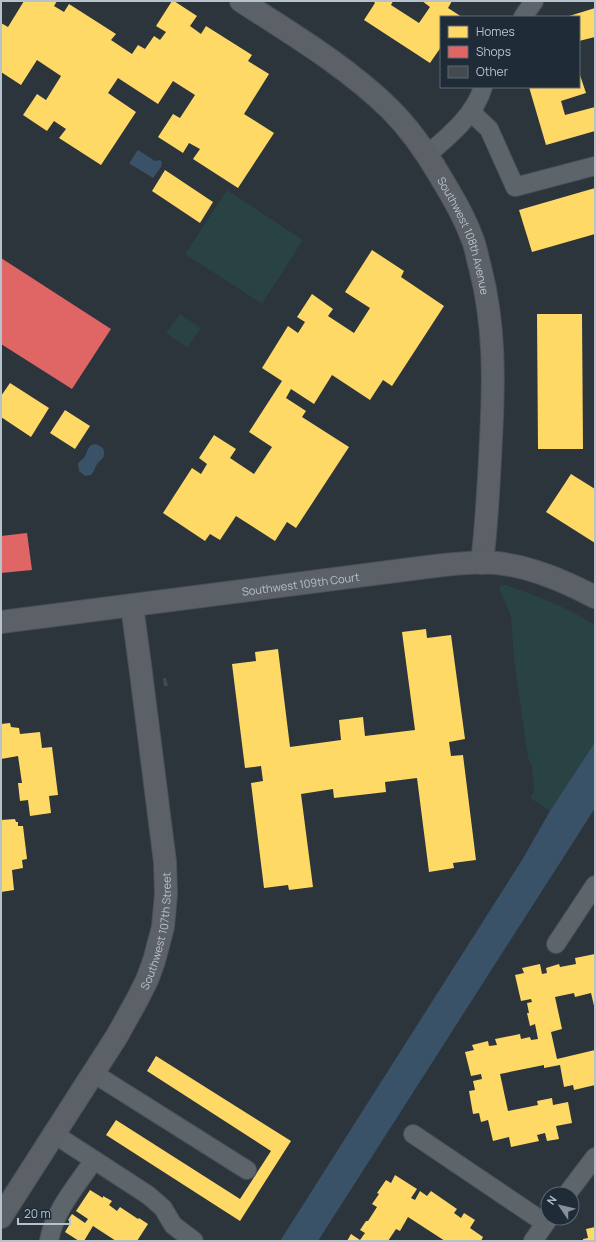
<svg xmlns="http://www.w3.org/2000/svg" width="596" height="1242" font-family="Manrope,sans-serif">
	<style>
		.green { fill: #294243 }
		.water { fill: #395268 }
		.homes { fill: #ffd966 }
		.shops { fill: #e06666 }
		.building { fill: #434a50 }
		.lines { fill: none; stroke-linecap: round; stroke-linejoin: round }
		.street-casing { stroke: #4b5056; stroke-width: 20 }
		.secondary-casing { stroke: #4b5056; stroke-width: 24 }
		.street { stroke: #5d646a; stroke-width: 18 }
		.secondary { stroke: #5c6168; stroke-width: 22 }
		.labels { text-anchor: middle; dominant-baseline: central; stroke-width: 4; stroke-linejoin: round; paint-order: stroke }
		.street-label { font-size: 11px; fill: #b7c2cc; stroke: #1f2c38 }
	</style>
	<rect width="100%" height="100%" fill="#2c343c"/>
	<!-- green -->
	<g class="green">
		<polygon points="227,190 303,240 262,304 185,254"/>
		<polygon points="180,314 201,328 187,348 166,333"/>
		<path d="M501 585H506C537 596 567 607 595 625V742L550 811 530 798 534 791 532 765 528 758 514 661 511 616 499 588Z"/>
	</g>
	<!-- water -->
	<g class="water">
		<polygon points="138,150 155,161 160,160 162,162 161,167 153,178 130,164 130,162 137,151"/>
		<path d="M96 444 103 448C106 457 103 458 98 463 95 466 95 471 91 475L85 476 79 471 78 464C80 460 84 459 85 456 89 449 87 445 96 444Z"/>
		<polygon points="595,742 595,808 318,1241 280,1241 522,860 550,811"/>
	</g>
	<!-- homes -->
	<g class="homes">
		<polygon points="24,1 57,1 54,6 64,12 69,4 116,34 111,40 132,54 138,45 145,49 154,36 160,40 166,32 156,26 172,1 174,1 197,16 190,26 201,34 206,26 252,55 248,61 269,74 244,114 274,133 238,188 193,159 200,149 189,143 183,153 158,137 173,114 180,118 195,95 173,81 158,104 118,78 108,93 136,112 101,165 59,138 66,129 54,121 47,131 23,115 37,94 46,100 61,76 37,60 21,85 1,72 1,23 8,27"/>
		<polygon points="373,1 393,1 391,5 419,23 430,7 422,1 452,1 448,8 462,17 441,17 441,47 430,63 364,20 375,3"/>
		<polygon points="595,8 595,37 579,41 579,17 566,17"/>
		<polygon points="579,72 586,93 561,101 565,115 595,107 595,131 546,145 529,87 579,87"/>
		<polygon points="165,170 213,202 200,223 152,191"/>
		<polygon points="595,188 595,234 532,252 519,210"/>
		<polygon points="372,250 404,271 401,277 444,306 392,386 383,380 370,400 332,375 314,404 291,389 286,398 306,411 302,417 349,447 296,528 287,522 275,541 236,516 220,540 210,534 205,541 163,513 192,468 201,474 207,464 199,458 214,435 236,449 230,458 254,474 272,447 249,432 282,381 262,368 288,326 298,333 305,322 297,317 312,294 333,309 328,316 354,333 370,308 345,292"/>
		<polygon points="537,314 582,314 583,449 538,449"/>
		<polygon points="10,383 49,408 31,437 1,417 1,396"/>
		<polygon points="65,410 90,426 75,449 50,433"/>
		<polygon points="571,474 595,489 595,543 546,512"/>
		<polygon points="426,629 427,638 451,635 465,739 449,742 451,756 463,755 476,860 453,863 454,868 429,872 417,778 385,782 386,792 334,798 333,789 301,794 313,887 289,890 288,885 264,888 251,783 263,781 261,766 245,768 232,664 256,661 255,652 278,649 290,747 341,740 339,720 363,717 365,736 415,730 402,632"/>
		<polygon points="10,723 11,727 19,728 20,734 40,732 42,748 52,747 58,795 49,796 51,813 30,816 28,800 20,801 18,783 22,783 18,756 1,759 1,724"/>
		<polygon points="15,819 16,822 18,822 18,826 23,826 27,859 22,860 23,868 12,870 14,890 1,892 1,820"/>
		<polygon points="595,954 595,1010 591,993 575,997 574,993 555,997 562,1029 551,1032 557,1059 595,1050 595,1085 574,1090 573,1085 564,1087 560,1065 544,1068 544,1065 500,1074 508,1111 538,1105 537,1101 552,1098 553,1105 568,1102 572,1123 556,1126 559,1139 547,1141 545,1133 537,1135 539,1141 511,1147 509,1137 493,1141 488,1120 481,1122 479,1113 473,1114 469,1091 475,1090 473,1081 482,1079 481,1074 471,1076 465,1052 474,1050 472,1045 488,1041 489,1046 497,1045 495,1039 520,1034 521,1039 530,1037 531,1040 538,1039 535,1024 530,1026 527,1013 529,1013 527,1003 532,1002 531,999 521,1001 515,975 524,973 522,968 540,964 542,974 547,973 546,968 559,964 560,967 576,964 575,958"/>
		<polygon points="156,1056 291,1141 240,1221 106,1135 116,1120 240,1199 271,1151 147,1071"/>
		<polygon points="395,1175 417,1189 411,1198 415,1200 420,1191 427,1196 431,1191 457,1209 454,1213 461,1218 464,1213 475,1220 470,1228 483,1237 481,1241 445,1241 408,1217 400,1231 396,1229 388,1241 347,1241 351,1234 360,1240 365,1233 360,1230 366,1221 368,1221 377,1207 372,1204 379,1194 377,1193 386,1180 391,1183"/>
		<polygon points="90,1190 103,1198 103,1196 112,1201 109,1205 117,1211 120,1207 138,1219 139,1218 148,1224 137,1241 116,1241 93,1226 84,1241 79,1241 65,1232 71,1222 68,1220 72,1214 85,1223 88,1219 76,1211"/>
		<polygon points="595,1227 595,1241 583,1241 583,1239 588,1238 586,1229"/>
	</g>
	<!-- shops -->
	<g class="shops">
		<polygon points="1,258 111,329 72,389 1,344"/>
		<polygon points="27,533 32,570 1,573 1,536"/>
	</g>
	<!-- building -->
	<polygon class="building" points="163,678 166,678 168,686 164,686"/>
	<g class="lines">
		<!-- street casing -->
		<g class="street-casing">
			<g id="street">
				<polyline points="523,17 534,1"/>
				<polyline points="471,112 489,129 515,187 595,166"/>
				<path d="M427 155C449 136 475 115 483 87"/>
				<polyline points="556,944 595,885"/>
				<polyline points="93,1073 247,1170"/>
				<polyline points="54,1134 148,1195 163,1208 173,1225 194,1241"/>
				<polyline points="413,1134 545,1223"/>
				<polyline points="567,1194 595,1157"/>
				<path d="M49 1241C54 1211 77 1185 94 1160"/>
				<polyline points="533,1241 549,1218"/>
			</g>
		</g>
		<!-- secondary casing -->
		<g class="secondary-casing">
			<g id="secondary">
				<path id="s1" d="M241 1C292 34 346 66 390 109 409 128 426 152 440 176 452 196 464 216 472 238 476 247 477 257 480 267 495 325 494 380 491 439 489 481 487 522 482 563"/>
				<path id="s2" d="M1 622 427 567C450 564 475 561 497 563 532 567 564 581 595 597"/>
				<path id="s3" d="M1 1217 117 1036 137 1000 147 980 154 961 163 927 166 894 165 862 140 665 132 606"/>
			</g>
		</g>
		<!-- street -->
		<use href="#street" class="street"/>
		<!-- secondary -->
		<use href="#secondary" class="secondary"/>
	</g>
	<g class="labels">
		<!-- street labels -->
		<g class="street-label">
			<text stroke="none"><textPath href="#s1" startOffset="333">Southwest 108th Avenue</textPath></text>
			<text stroke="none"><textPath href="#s2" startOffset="302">Southwest 109th Court</textPath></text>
			<text stroke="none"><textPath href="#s3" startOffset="329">Southwest 107th Street</textPath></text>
		</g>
	</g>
	<!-- border -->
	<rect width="596" height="1242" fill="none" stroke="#b7c2cc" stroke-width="4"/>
	<!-- legend -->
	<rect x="440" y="16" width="140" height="72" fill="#1f2c38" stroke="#5c6873"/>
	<rect x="448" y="26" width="20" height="12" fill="#ffd966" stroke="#5c6873"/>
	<text x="476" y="36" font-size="12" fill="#b7c2cc">Homes</text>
	<rect x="448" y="46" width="20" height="12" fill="#e06666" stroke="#5c6873"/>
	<text x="476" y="56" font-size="12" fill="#b7c2cc">Shops</text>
	<rect x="448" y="66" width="20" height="12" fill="#434a50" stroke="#5c6873"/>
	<text x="476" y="76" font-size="12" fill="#b7c2cc">Other</text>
	<!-- north arrow -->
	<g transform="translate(560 1206) rotate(305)"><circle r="19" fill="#1f2c38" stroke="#5c6873"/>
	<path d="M0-3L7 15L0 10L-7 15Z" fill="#86909a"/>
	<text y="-6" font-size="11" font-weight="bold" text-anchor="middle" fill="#b7c2cc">N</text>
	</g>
	<!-- scale -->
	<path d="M18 1218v6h52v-6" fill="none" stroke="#b7c2cc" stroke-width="2"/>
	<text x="24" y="1218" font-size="12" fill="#b7c2cc" stroke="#1f2c38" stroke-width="3" paint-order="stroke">20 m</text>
</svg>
